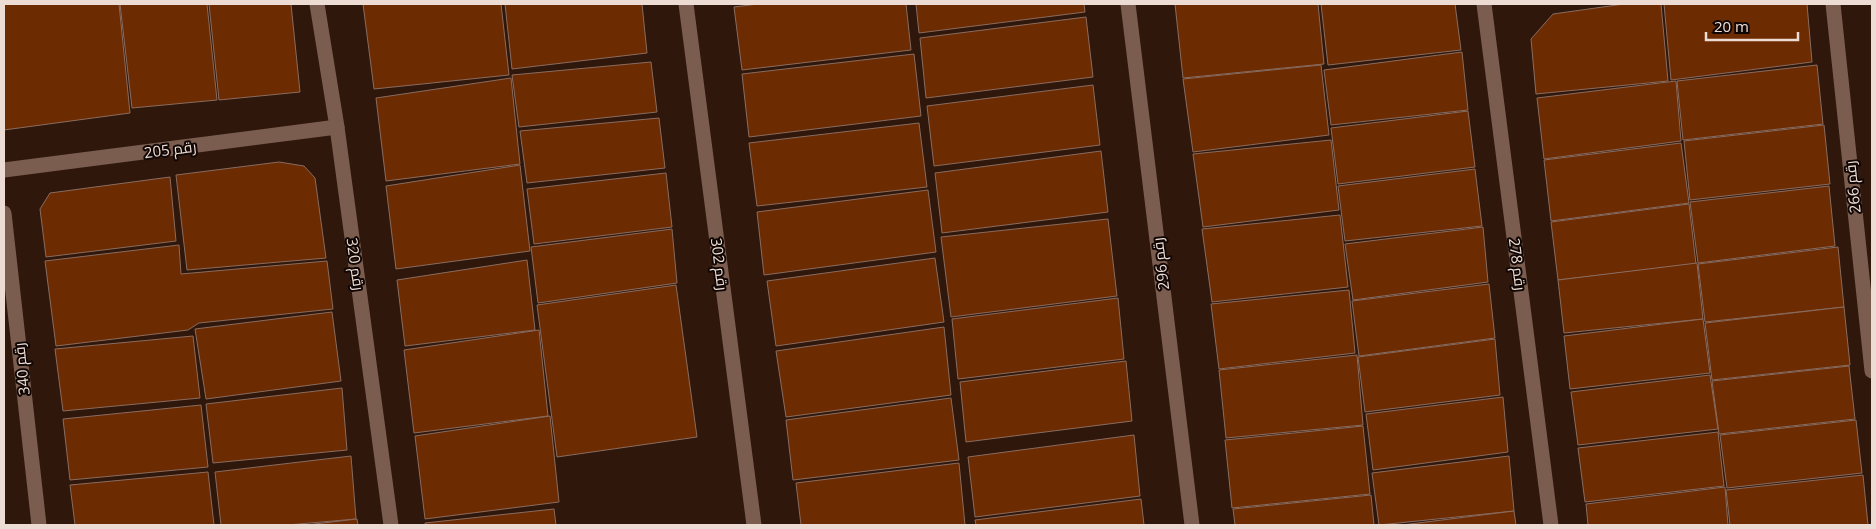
<svg xmlns="http://www.w3.org/2000/svg" width="1876" height="529" font-family="'Open Sans',Cairo,sans-serif">
	<style>
		.building { fill: #6d2b02; stroke: #8a6c5e }
		.lines { fill: none; stroke-linecap: round; stroke-linejoin: round }
		.minor { stroke: #7a5d4f; stroke-width: 15 }
		.labels { text-anchor: middle; dominant-baseline: central; stroke-width: 4; stroke-linejoin: round; paint-order: stroke }
		.street-label { font-size: 15px; fill: #eddcd4; stroke: #100603 }
	</style>
	<rect width="100%" height="100%" fill="#2f170c"/>
	<!-- building -->
	<g class="building">
		<polygon points="4,4 119,4 130,113 4,130"/>
		<polygon points="120,4 207,4 217,100 132,108"/>
		<polygon points="209,4 291,4 300,92 219,100"/>
		<polygon points="363,4 501,4 509,75 374,89"/>
		<polygon points="505,4 642,4 647,53 512,69"/>
		<polygon points="758,4 906,4 911,50 742,70 734,7"/>
		<polygon points="916,4 1084,4 1085,12 919,33"/>
		<polygon points="1175,4 1318,4 1324,64 1183,78"/>
		<polygon points="1321,4 1455,4 1461,50 1328,65"/>
		<polygon points="1624,4 1661,4 1668,81 1536,94 1531,39 1553,14"/>
		<polygon points="1664,4 1807,4 1812,62 1671,80"/>
		<polygon points="1086,17 1093,77 926,98 920,38"/>
		<polygon points="1462,52 1468,110 1331,125 1324,70"/>
		<polygon points="914,54 921,116 749,137 742,74"/>
		<polygon points="651,62 657,112 519,127 512,75"/>
		<polygon points="1321,65 1329,135 1193,152 1183,79"/>
		<polygon points="1817,65 1823,124 1683,140 1677,81"/>
		<polygon points="511,78 520,164 386,181 376,98"/>
		<polygon points="1676,81 1681,141 1544,159 1537,98"/>
		<polygon points="1093,85 1100,145 934,166 927,106"/>
		<polygon points="1468,111 1475,167 1338,184 1331,128"/>
		<polygon points="659,118 665,168 527,183 520,131"/>
		<polygon points="919,123 927,187 757,206 749,143"/>
		<polygon points="1824,125 1830,184 1690,200 1684,141"/>
		<polygon points="1331,140 1339,210 1203,227 1193,154"/>
		<polygon points="1681,143 1689,203 1551,221 1544,160"/>
		<polygon points="1101,151 1108,212 942,233 935,173"/>
		<polygon points="279,162 304,166 315,178 326,258 187,270 176,175"/>
		<polygon points="520,165 530,251 396,269 386,186"/>
		<polygon points="1475,169 1482,226 1345,241 1338,186"/>
		<polygon points="666,173 672,227 534,244 527,189"/>
		<polygon points="170,177 176,241 46,257 40,209 50,193"/>
		<polygon points="1829,186 1835,246 1698,263 1690,202"/>
		<polygon points="928,190 936,252 764,275 757,212"/>
		<polygon points="1689,204 1696,264 1558,280 1551,222"/>
		<polygon points="1340,215 1348,287 1212,302 1202,229"/>
		<polygon points="1108,219 1117,296 951,317 941,237"/>
		<polygon points="1483,227 1488,282 1353,300 1345,244"/>
		<polygon points="672,229 677,283 538,303 531,247"/>
		<polygon points="179,245 181,274 327,261 333,309 199,323 188,330 56,346 45,261"/>
		<polygon points="1838,247 1844,307 1705,322 1698,264"/>
		<polygon points="935,258 944,322 776,346 767,281"/>
		<polygon points="527,260 535,330 405,346 397,280"/>
		<polygon points="1697,263 1703,319 1564,333 1558,280"/>
		<polygon points="1489,284 1495,338 1359,356 1352,301"/>
		<polygon points="676,285 697,437 557,457 537,305"/>
		<polygon points="1349,290 1355,353 1219,369 1211,304"/>
		<polygon points="1118,298 1124,359 958,379 952,319"/>
		<polygon points="1844,307 1850,365 1712,380 1705,323"/>
		<polygon points="332,312 341,381 206,399 195,329"/>
		<polygon points="1703,319 1710,373 1570,389 1564,336"/>
		<polygon points="944,327 951,395 786,417 776,351"/>
		<polygon points="539,330 548,416 414,433 404,350"/>
		<polygon points="193,336 200,398 63,411 55,349"/>
		<polygon points="1495,339 1500,395 1365,412 1358,357"/>
		<polygon points="1357,355 1363,425 1226,438 1219,370"/>
		<polygon points="1126,361 1132,421 966,442 960,382"/>
		<polygon points="1849,366 1855,419 1719,434 1712,381"/>
		<polygon points="1710,375 1718,429 1578,445 1571,392"/>
		<polygon points="342,388 347,450 213,463 206,404"/>
		<polygon points="1503,397 1508,452 1373,470 1366,414"/>
		<polygon points="951,398 959,460 793,480 786,420"/>
		<polygon points="201,405 208,467 70,480 63,419"/>
		<polygon points="550,416 559,502 425,519 415,436"/>
		<polygon points="1856,420 1862,473 1727,488 1720,435"/>
		<polygon points="1363,426 1370,494 1232,508 1225,440"/>
		<polygon points="1718,432 1724,486 1585,502 1578,448"/>
		<polygon points="1134,435 1140,496 975,517 968,457"/>
		<polygon points="351,456 356,519 287,525 221,525 215,472"/>
		<polygon points="1509,456 1514,511 1379,525 1372,473"/>
		<polygon points="959,463 965,525 801,525 796,483"/>
		<polygon points="208,472 214,525 75,525 70,485"/>
		<polygon points="1863,475 1868,525 1730,525 1726,490"/>
		<polygon points="1725,487 1728,525 1588,525 1586,504"/>
		<polygon points="1371,495 1374,525 1235,525 1233,509"/>
		<polygon points="1141,499 1144,525 976,525 975,520"/>
		<polygon points="554,509 556,525 425,525 425,523"/>
		<polygon points="1514,511 1516,525 1402,525"/>
		<polygon points="357,519 358,525 306,525"/>
	</g>
	<g class="lines">
		<!-- minor -->
		<g class="minor">
			<polyline points="317,4 337,127 391,525"/>
			<polyline points="686,4 754,525"/>
			<polyline points="1128,4 1192,525"/>
			<polyline points="1484,4 1551,525"/>
			<polyline points="1833,4 1872,371"/>
			<polyline points="4,170 337,127"/>
			<polyline points="4,213 39,525"/>
		</g>
	</g>
	<g class="labels">
		<!-- street labels -->
		<g class="street-label">
			<text transform="translate(170 149) rotate(-7)">رقم 205</text>
			<text transform="translate(1852 187) rotate(-96)">رقم 266</text>
			<text transform="translate(356 264) rotate(82)">رقم 320</text>
			<text transform="translate(720 264) rotate(83)">رقم 302</text>
			<text transform="translate(1160 264) rotate(-97)">رقم 296</text>
			<text transform="translate(1518 264) rotate(83)">رقم 278</text>
			<text transform="translate(21 369) rotate(-96)">رقم 340</text>
		</g>
	</g>
	<!-- border -->
	<rect width="1876" height="529" fill="none" stroke="#eddcd4" stroke-width="10"/>
	<!-- scale -->
	<path d="M1706 32v8h92v-8" fill="none" stroke="#eddcd4" stroke-width="2.5"/>
	<text x="1714" y="32" font-size="15" fill="#eddcd4" stroke="#100603" stroke-width="4" paint-order="stroke">20 m</text>
</svg>
